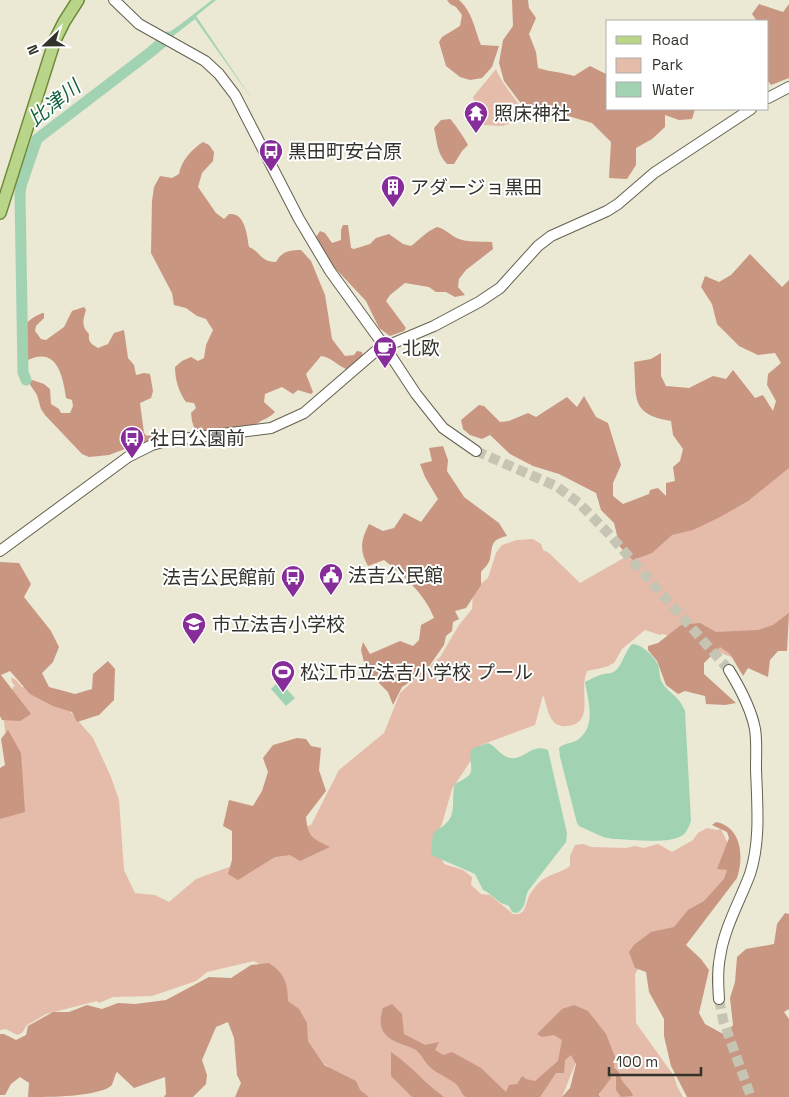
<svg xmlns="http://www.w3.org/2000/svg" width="789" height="1097" font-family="'Space Grotesk','Noto Sans JP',sans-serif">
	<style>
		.green { fill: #e5bbaa }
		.forest { fill: #c89681 }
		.water { fill: #a1d3b3 }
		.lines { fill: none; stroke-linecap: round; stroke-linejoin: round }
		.river { stroke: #a1d3b3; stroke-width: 11 }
		.secondary-tunnel { stroke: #c6c4b2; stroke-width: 10; stroke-dasharray: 10 5; stroke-linecap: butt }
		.secondary-casing { stroke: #646150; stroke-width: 12 }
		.primary-casing { stroke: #6b8a36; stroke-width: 14 }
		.secondary { stroke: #fff; stroke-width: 10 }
		.primary { stroke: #b8d58a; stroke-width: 11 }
		.labels { text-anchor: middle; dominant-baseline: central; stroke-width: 4; stroke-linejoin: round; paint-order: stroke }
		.poi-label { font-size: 19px; fill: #34332b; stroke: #fff; text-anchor: start }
		.water-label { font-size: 20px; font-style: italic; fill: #16643e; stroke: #fff }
	</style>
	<rect width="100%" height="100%" fill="#ebe8d4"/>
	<!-- green -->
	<g class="green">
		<path d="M496 69C503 87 518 99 525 117L503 126 481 125 473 97Z"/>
		<path d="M789 465V614L742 661 686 640 662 634 660 635 645 630 622 649 614 663 606 667 587 671C578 692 596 723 567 726 548 728 548 707 543 695L535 725 481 745 452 789 442 824 433 841 444 864 463 870 472 877 471 885 481 894 490 895 513 914C526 916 525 905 529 896 531 892 534 889 536 886 547 873 558 875 570 866V856L575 845 583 844 592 847 626 848 635 846 644 848 658 844 672 852 693 840 698 833 707 828 717 830 721 829 731 850 726 877 705 909 646 956 635 974 636 1023 674 1076 677 1086 683 1097H600L601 1058 584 1042 562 1097H357L325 1064 320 1084 274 973 254 961 207 972 196 981 152 996 113 997 99 1003 97 1001 46 1014 27 1025 22 1033 17 1035 6 1029 0 1030V809L14 807 4 721 13 687 15 686 12 682 11 677 16 680 22 687H49L93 738 111 777 119 800 124 870 135 893 155 895 169 902 196 879 232 866 272 838 311 825 339 770 384 733 400 693 440 657 459 625 472 609 473 590 488 578 496 553 502 545 517 540 533 539 541 544 543 550 549 553 580 583 721 502Z"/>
	</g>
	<!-- forest -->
	<g class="forest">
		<path d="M447 0H459C472 11 475 30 481 45L499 46 492 67 482 78 470 80 460 77 446 66 439 42 442 37 460 26 462 15 456 7 450 4Z"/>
		<path d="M512 0H528L529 8 536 18 529 34 536 52 538 68C550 72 562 72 574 76L590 66 608 75V109H695L692 119 679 120 665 115V127L652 139 636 148V165L627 179 609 178 611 142 592 123 551 111 526 116 522 105 504 81 499 63 503 40 513 26Z"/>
		<polygon points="759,4 783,12 789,4 789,78 771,85 768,81 768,21 757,21 752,14"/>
		<path d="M450 119C453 121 467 142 468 145L462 151 454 164H447C437 154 437 141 434 128L441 120Z"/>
		<path d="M203 142 209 145 214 152 213 161 202 173 198 187 216 213 224 219 229 214C245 212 247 235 249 247 261 252 260 262 276 262 282 251 290 250 301 250L311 261 325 295 332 339 345 356 354 355 357 351 362 352 363 357 352 366 346 369C337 365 331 357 321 356L306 374 313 392 311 394 298 390 293 394 282 387 265 394 264 402 275 412C269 419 259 420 253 427L230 428 196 433 192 421 191 413 196 408 194 403 186 402C179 392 175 380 175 367L182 361 191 357 198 361 204 358 206 345 213 330 206 319 197 316 186 308 174 305 172 293 151 253 152 201 154 187 160 176 172 178 179 174C181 161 192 149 203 142Z"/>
		<path d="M343 225H348L351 248 354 249 370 244 376 238 389 234 403 244 411 246C420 239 426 232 437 227 446 229 451 236 459 239 469 243 481 241 492 242L493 249 466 270 459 279 458 287 465 295 455 297 446 292H436L429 287 405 283 390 295 386 301 406 328 404 331 390 336 379 328 366 301 335 268 324 252 316 237 320 231 325 233 332 243 341 240V230Z"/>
		<path d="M750 254 782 287 789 280V468L748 501 720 517 693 530 672 535 652 553 633 560 620 547 614 523 601 510 596 493 559 474 533 466 510 454 490 435 482 439 470 435 463 429 461 420 479 405 484 406 500 422 509 421 528 413 536 417 567 397 577 407 584 396 596 417 608 423 621 465 613 483V496L623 504 649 494 650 490 658 488 666 496V483L675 481 673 467 680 461 683 449 673 435 671 421C629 414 637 397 634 362L651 359 661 353V376L666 386 689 388 713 376 726 379 733 370 755 398 763 395 773 411 776 401 767 385 768 374 781 363 775 353 758 355 739 346 717 324 712 304 701 287 705 276 719 282 731 275Z"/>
		<path d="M84 307 86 310C83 320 81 326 89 334 88 342 91 344 98 348L108 344 114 333 124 330 128 358 134 365 136 375 144 373 150 374 153 391 151 398 140 403 144 433 147 436 156 433 158 436 156 441 137 447H130L109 455 89 457 82 454 45 415 41 409 37 395 29 383 32 380 44 384 50 389 51 404 59 409 61 413H70L73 406 72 400 66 398C63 376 57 345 26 361V324C29 320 39 313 44 313V318L36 326 35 331 41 339 46 340 64 327 72 311Z"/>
		<path d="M443 446 448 460 447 471 464 497 499 523 507 536C490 540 493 545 490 559 489 564 484 568 481 572V585L466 608 455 611 459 619 453 622 452 631 446 636 444 645 430 665 422 674 402 687 393 705 388 692 366 670 361 650 363 642 370 654 400 641 413 646 419 640 421 625 434 618C425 594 404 576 384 560L368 566C359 550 361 540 369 524L383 531 394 528 404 513 421 522 438 499 425 477 420 464 432 461 429 448Z"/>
		<polygon points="0,562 19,563 31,584 24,597 51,631 59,647 53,662 42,673 49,687 75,694 92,689 93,674 108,661 115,669 114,700 99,715 77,722 72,712 53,706 30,694 10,671 1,675 31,714 20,721 2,720 0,716"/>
		<polygon points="789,613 787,651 778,651 770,660 768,677 748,668 743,676 730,654 720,647 704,663 704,674 736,703 725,705 706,704 705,696 685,691 678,694 666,685 657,661 648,650 648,646 658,643 681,625 700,623 716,632 758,630 773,625"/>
		<polygon points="8,730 21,753 25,812 0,819 0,768 5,765 1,739"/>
		<path d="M297 738 306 739 311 746 321 748 319 770 326 791 306 817C308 838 312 838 330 847L300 861 290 855 275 857 238 880 228 874 232 860V831L223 826 229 800 253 806 262 791 268 772 263 758 273 745Z"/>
		<path d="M716 822C742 827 744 857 737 878L686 945 701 959 709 970 699 1013 705 1024 725 1035 733 1025 730 998 735 982 737 957 746 949 774 944 777 924 785 913 789 914V1009L784 1012 789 1019V1097H687L671 1066 664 1036V1019L649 992 646 972 635 968 629 952 634 945 651 932 674 927 688 910 704 901 724 879 727 870 717 869 729 838 727 832 712 825Z"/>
		<path d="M269 963C284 973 288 983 288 1001L299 1009 307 1023 308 1041 324 1065 356 1081 360 1090 369 1097H235L241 1083 237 1075 234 1038 228 1022 216 1027 202 1060 207 1075 206 1084 193 1097H164L166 1094 165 1077 134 1088 117 1072C114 1076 114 1082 111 1086 96 1097 49 1097 28 1097L29 1083 20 1077 11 1084 5 1095H0V1034H4L16 1040 26 1035 28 1026 53 1012H69L87 1005 102 1009 118 1003 135 1004 166 1000 209 977 231 978 251 965Z"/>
		<path d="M392 1004 402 1014 404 1034 425 1045 439 1042 435 1050 443 1055 452 1052 481 1068 506 1092 509 1085 517 1084 522 1076 526 1079 535 1081 558 1061 562 1040 554 1035 542 1037 537 1034 562 1009 574 1005 588 1011 606 1034 615 1057 614 1068C621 1072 619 1076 623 1082 627 1088 630 1088 633 1096L621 1097 616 1090V1074H612L611 1078 599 1094 600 1097H562L570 1088 576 1064 571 1055 565 1060 564 1073H556L540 1097H466C461 1094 461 1089 457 1085 450 1078 439 1075 431 1068 425 1063 422 1055 416 1050 406 1044 392 1043 385 1034 379 1026 380 1017 383 1008Z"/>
		<path d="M391 1052C411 1065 425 1084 444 1097H412L391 1076Z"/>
	</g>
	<!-- water -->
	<g class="water">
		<polygon points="212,0 216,0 196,16 254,102 195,19 159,47 152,44 181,24"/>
		<path d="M632 644C642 644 654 656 658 665 660 672 659 678 663 684 671 695 679 696 685 711L691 821C689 826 687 832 683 835 670 845 629 839 613 839L603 837 579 826 577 823 560 757 559 748C565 742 574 744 580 738 596 724 588 700 585 682 591 679 598 675 604 674 608 673 611 674 615 671 622 666 624 653 632 644Z"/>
		<polygon points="279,681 295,698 286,706 271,689"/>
		<path d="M488 743C496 746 501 757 511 758 525 760 531 743 548 750L567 833 566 842 528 891C524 900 527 907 517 913L512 912 509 906 501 903 487 892 483 890 475 874 431 855 433 833C438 829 445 826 449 820 456 811 451 795 455 784 480 772 468 771 471 749Z"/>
	</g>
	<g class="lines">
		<!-- river -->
		<polyline class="river" points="26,380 23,372 20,194 21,186 37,139 152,51 168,37"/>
		<!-- secondary-tunnel -->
		<g class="secondary-tunnel">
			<polyline points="476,451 556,486 579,503 608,533 729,670"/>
			<polyline points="719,999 723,1020 751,1097"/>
		</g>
		<!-- secondary casing -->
		<g class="secondary-casing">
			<g id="secondary">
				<polyline points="114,0 139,24 205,61 219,74 235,95 299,219 330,271 385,347 416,394 443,428 476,451"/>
				<polyline points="768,98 789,87"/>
				<polyline points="0,551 128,457 152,445 166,441 271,428 304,413 377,350 434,326 479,302 500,288 538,246 551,236 607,211 618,204 654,173 751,109"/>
				<path d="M719 999C718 985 717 971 720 957 724 928 740 901 750 874 761 840 757 803 756 768 756 755 757 742 755 729 751 708 740 688 729 670"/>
			</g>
		</g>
		<!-- primary casing -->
		<g class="primary-casing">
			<polyline id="primary" points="0,213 55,40 64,22 78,0"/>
		</g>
		<!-- secondary -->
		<use href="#secondary" class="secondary"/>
		<!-- primary -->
		<use href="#primary" class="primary"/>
	</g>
	<!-- icons -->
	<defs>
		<g id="temple-pin" transform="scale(1.25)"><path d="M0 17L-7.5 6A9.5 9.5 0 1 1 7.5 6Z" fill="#872d99" stroke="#fff"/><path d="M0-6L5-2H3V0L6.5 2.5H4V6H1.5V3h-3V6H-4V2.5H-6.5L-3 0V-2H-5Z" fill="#fff"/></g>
		<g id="bus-pin" transform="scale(1.25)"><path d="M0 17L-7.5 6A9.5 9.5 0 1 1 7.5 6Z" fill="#872d99" stroke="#fff"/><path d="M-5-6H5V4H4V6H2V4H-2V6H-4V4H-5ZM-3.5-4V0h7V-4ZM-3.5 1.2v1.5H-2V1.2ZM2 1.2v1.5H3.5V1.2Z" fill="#fff"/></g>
		<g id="building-pin" transform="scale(1.25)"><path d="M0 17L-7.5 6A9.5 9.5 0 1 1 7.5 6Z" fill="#872d99" stroke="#fff"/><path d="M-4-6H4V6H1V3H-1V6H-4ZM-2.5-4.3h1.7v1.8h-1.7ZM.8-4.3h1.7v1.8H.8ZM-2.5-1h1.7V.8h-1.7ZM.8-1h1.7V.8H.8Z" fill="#fff"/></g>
		<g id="cafe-pin" transform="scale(1.25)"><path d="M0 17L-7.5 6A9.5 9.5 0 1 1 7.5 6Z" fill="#872d99" stroke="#fff"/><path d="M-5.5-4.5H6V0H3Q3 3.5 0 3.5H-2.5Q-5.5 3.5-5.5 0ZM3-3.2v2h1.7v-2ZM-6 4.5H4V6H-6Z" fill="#fff"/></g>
		<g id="civic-pin" transform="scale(1.25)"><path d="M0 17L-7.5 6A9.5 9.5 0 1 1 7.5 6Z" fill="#872d99" stroke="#fff"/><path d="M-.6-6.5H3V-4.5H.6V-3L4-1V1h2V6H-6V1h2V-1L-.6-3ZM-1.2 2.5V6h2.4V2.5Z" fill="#fff"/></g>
		<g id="school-pin" transform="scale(1.25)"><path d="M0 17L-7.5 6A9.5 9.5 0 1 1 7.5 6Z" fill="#872d99" stroke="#fff"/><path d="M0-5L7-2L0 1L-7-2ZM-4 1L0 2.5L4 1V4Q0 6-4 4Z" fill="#fff"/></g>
		<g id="stadium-pin" transform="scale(1.25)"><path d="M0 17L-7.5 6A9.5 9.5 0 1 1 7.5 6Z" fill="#872d99" stroke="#fff"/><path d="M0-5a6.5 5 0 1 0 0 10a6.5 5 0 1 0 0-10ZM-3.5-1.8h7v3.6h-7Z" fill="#fff"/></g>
	</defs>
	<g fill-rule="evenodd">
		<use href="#temple-pin" x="476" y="113"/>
		<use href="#bus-pin" x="271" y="151"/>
		<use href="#building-pin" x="393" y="187"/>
		<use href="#cafe-pin" x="385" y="348"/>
		<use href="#bus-pin" x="132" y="438"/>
		<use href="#civic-pin" x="331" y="575"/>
		<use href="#bus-pin" x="293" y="577"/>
		<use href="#school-pin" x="194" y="624"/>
		<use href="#stadium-pin" x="283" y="672"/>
	</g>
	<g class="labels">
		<!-- poi labels -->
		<g class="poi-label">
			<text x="494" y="113">照床神社</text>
			<text x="288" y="151">黒田町安台原</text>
			<text x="410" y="187">アダージョ黒田</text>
			<text x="402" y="348">北欧</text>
			<text x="150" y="438">社日公園前</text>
			<text x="348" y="575">法吉公民館</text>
			<text x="276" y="577" text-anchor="end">法吉公民館前</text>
			<text x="212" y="624">市立法吉小学校</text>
			<text x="300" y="672">松江市立法吉小学校 プール</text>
		</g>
		<!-- water labels -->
		<g class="water-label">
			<text transform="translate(54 103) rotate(-39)">比津川</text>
		</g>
	</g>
	<!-- legend -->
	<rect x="606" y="20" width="162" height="90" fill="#ffffff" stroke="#aeadaa"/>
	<rect x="616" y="36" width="25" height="8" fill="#b8d58a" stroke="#aeadaa"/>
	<text x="652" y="45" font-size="15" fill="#34332b">Road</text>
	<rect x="616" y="58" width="25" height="15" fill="#e5bbaa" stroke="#aeadaa"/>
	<text x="652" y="70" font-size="15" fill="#34332b">Park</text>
	<rect x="616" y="82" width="25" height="15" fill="#a1d3b3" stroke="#aeadaa"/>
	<text x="652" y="95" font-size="15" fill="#34332b">Water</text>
	<!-- north arrow -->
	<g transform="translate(45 45) rotate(248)" stroke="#ffffff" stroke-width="4" paint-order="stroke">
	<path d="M0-4L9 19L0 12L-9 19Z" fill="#34332b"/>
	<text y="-8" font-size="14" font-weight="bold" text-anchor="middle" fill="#34332b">N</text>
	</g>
	<!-- scale -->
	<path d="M609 1067v8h92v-8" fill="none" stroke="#34332b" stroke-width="2.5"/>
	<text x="616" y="1067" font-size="15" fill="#34332b" stroke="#ffffff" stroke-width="4" paint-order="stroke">100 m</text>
</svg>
